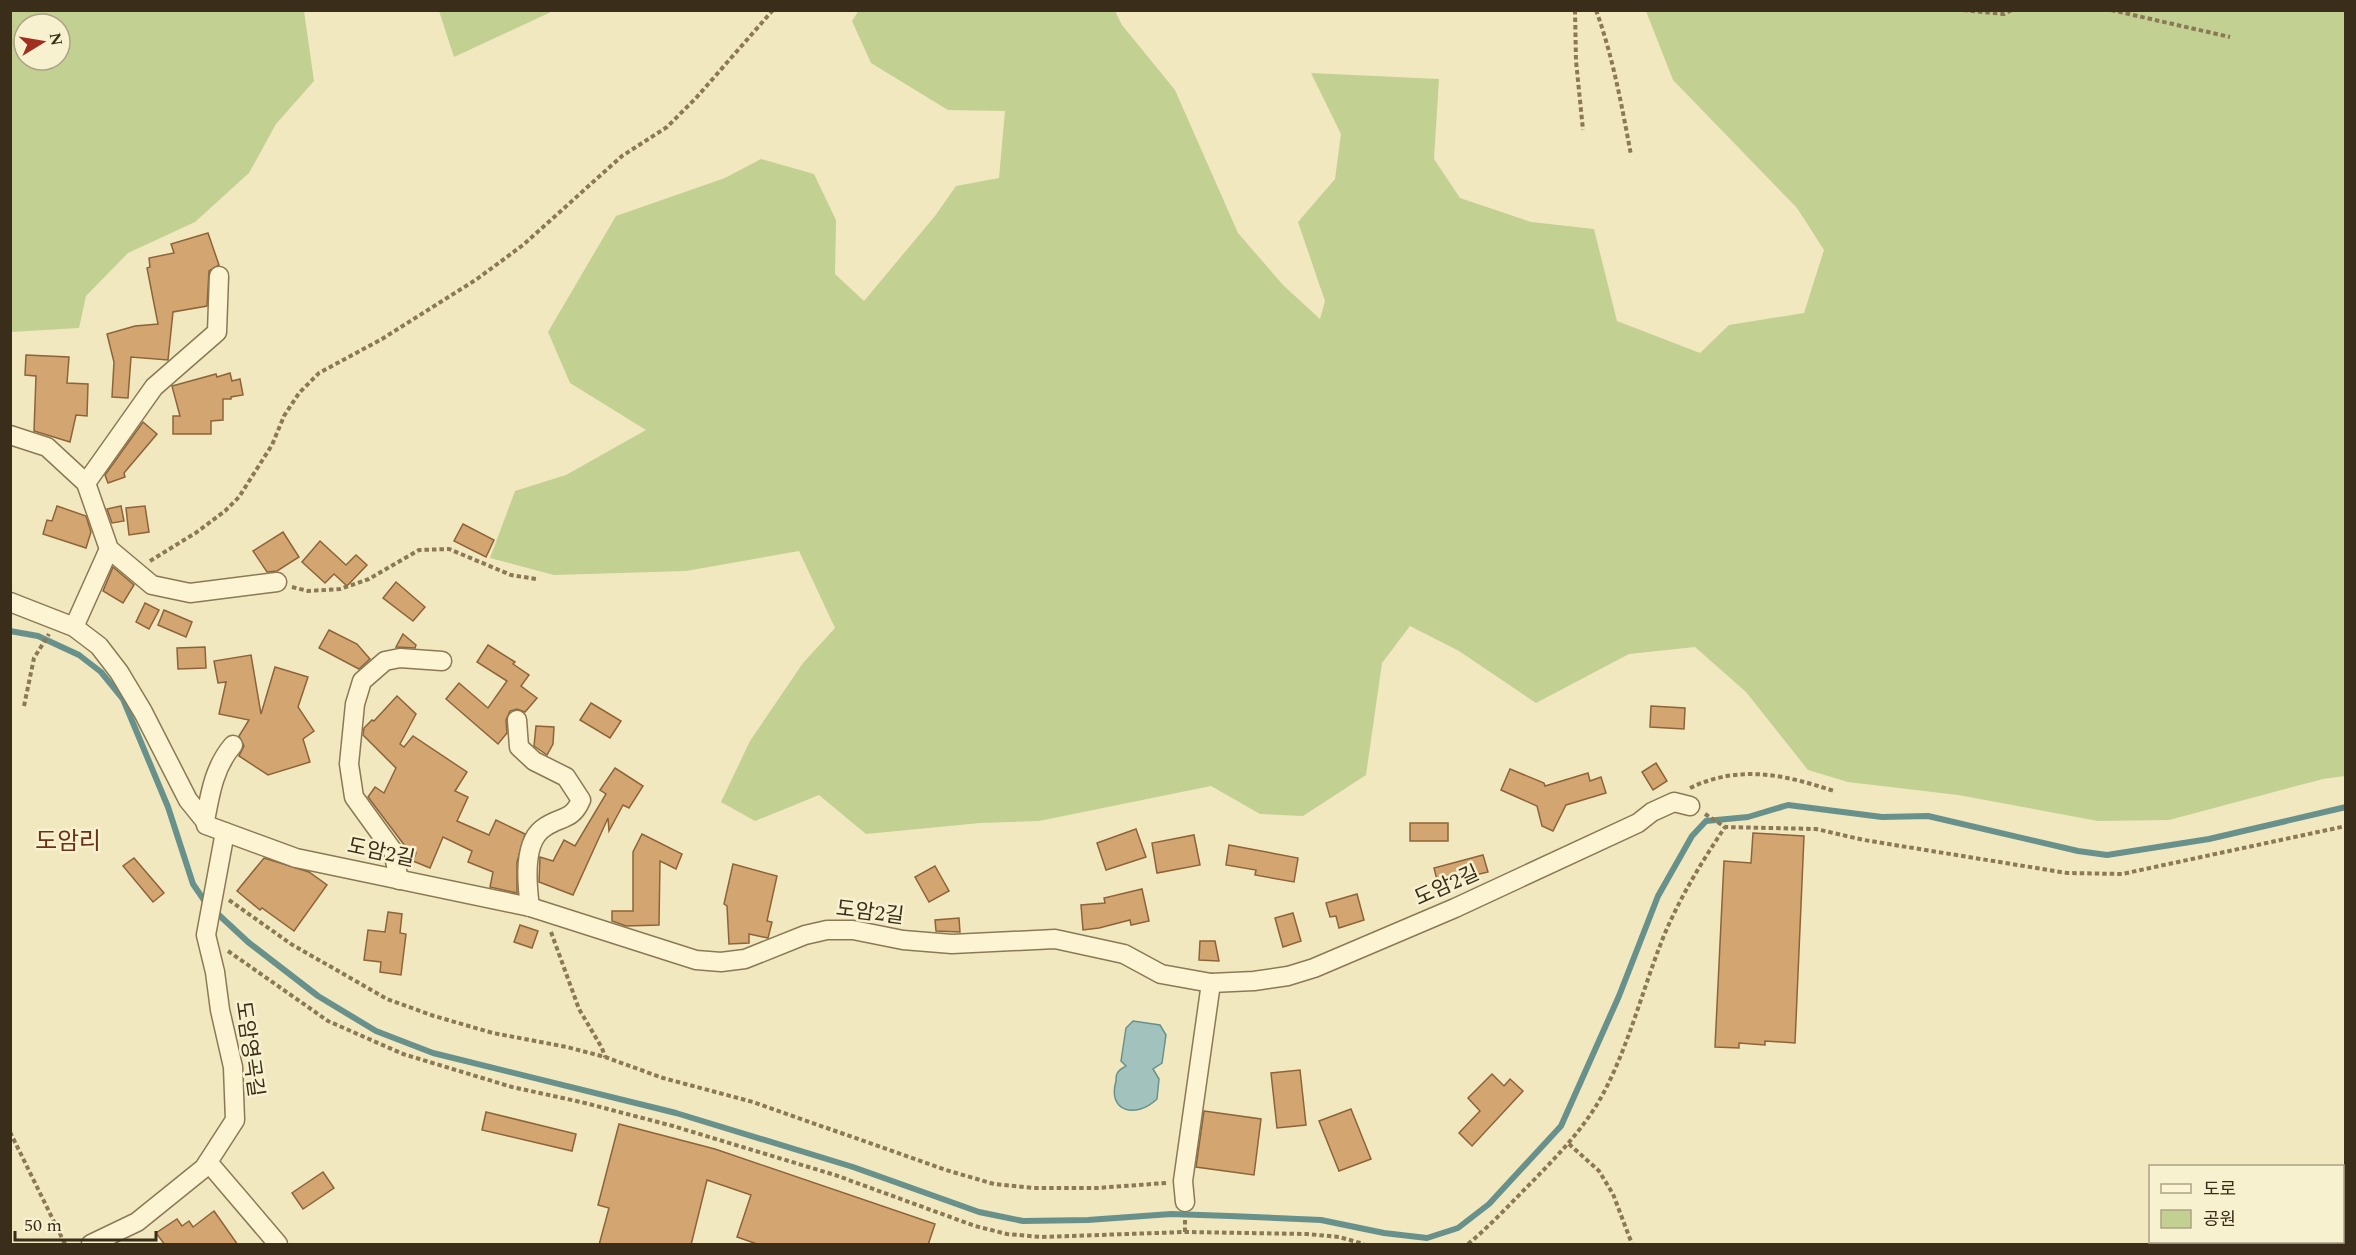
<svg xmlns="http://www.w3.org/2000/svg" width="2356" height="1255" font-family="Spectral,'Noto Sans KR',serif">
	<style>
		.green { fill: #c2d092; fill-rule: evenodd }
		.water { fill: #a2c3bd; stroke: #69918c; stroke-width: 1.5 }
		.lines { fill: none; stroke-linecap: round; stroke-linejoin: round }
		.stream { stroke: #69918c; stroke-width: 6 }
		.building { fill: #d3a571; stroke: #8d6439; stroke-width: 1.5 }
		.street-casing { stroke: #8b7955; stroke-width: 21 }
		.path { stroke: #8b7955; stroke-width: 4; stroke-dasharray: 4.5 3; stroke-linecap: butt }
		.street { stroke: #fcf4d2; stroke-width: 18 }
		.labels { text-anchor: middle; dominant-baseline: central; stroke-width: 5; stroke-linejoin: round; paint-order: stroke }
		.street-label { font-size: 21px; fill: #3a2e1b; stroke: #f8f1cf }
		.quarter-label { font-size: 24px; fill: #6a3217; stroke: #f8f1cf }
	</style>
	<rect width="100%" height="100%" fill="#f1e8bf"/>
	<!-- green -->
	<g class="green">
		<path d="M11 10 304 11 314 81 276 124 249 173 195 222 128 253 86 296 79 328 11 332ZM24 24H60V60H24Z"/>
		<polygon points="859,10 1115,11 1122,25 1175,90 1238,233 1283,285 1320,319 1325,301 1298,222 1335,179 1341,134 1311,73 1439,79 1434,159 1460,198 1531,222 1594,229 1617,321 1700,353 1729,325 1804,313 1824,250 1797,208 1673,80 1646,11 2345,11 2345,776 2323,779 2169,820 2098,821 1958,795 1848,782 1808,770 1746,692 1695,647 1629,654 1536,703 1459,651 1410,626 1382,663 1366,775 1303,816 1260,814 1211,786 1039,821 980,823 866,834 819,795 755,821 721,802 750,741 803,663 835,628 799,551 686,571 554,575 490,558 515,491 566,475 646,430 570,383 548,332 616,216 725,178 761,159 814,174 836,220 835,274 864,301 935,216 956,186 999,178 1005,111 948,110 871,63 852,21"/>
		<polygon points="439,11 439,10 553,11 454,57"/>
	</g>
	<!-- water -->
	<path class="water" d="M1133 1021 1160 1025 1166 1035 1162 1063 1153 1069 1159 1079 1157 1099C1136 1119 1107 1112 1116 1081 1116 1078 1116 1074 1118 1072 1120 1069 1123 1068 1126 1066L1121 1061 1126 1028Z"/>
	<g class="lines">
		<!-- stream -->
		<polyline class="stream" points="10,631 38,636 79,655 101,672 123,699 168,807 193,884 206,903 248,942 318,996 376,1031 433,1053 676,1113 853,1167 979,1212 1023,1221 1088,1220 1171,1214 1230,1216 1321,1220 1384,1233 1427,1238 1458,1228 1489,1204 1561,1126 1619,996 1658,896 1692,836 1706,821 1748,817 1788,805 1882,817 1928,816 2078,851 2107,855 2209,839 2346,807"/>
	</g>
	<!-- building -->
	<g class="building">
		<polygon points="208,233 219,265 209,271 207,306 173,312 168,360 131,357 128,398 112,397 114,362 107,334 135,326 158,324 147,268 150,267 149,258 174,253 171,244"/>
		<polygon points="26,355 69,357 67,383 88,384 87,416 76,415 70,442 34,431 36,376 25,375"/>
		<polygon points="230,373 232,381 240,379 243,395 231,397 231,399 223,399 223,420 211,421 211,434 173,434 173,416 180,416 172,386 216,374 217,377"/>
		<polygon points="143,422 157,434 124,473 125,477 108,483 105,475"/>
		<polygon points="57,506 86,516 91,532 86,548 43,534 47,520 52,521"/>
		<polygon points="121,506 124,521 112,523 107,509"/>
		<polygon points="145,506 149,532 129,535 126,508"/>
		<polygon points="463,524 494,540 486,557 454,541"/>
		<polygon points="283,532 299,557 277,571 267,572 253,551"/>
		<polygon points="320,541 346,565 356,555 367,565 347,586 334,574 325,583 302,562"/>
		<polygon points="113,567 134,585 123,603 103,591"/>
		<polygon points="396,582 425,607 413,621 383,598"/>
		<polygon points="145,603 159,610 149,629 136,622"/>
		<polygon points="164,610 192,622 186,637 158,625"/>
		<polygon points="329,630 357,644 370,659 359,669 319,648"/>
		<polygon points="403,634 416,645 415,648 396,647"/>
		<polygon points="488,645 515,662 513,664 529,675 521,686 537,698 525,712 517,709 510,711 506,720 507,733 498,744 446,699 459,683 488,708 507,681 477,662"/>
		<polygon points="205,647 206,668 178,669 177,648"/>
		<polygon points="251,655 261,714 275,667 308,677 298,707 314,731 303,739 310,762 268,775 239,756 244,746 239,736 249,720 219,714 226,682 218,683 214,661"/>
		<polygon points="397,696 416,714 400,744 404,747 413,736 467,772 455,791 468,797 457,821 489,835 496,820 525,834 517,862 517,893 490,887 493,872 468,862 472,851 443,837 430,868 413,861 416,853 404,849 405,846 368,797 375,787 384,793 396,768 363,735 364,728 372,720 374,721"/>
		<polygon points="591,703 621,721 610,738 580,720"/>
		<polygon points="1651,706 1685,708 1684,729 1650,727"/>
		<polygon points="536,726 554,727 553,744 547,755 534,746"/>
		<polygon points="1656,763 1667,781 1653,790 1642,772"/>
		<polygon points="615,768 643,786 629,808 623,805 609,831 608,818 573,895 539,882 540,857 553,861 564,840 575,846 606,794 600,790"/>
		<polygon points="1510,769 1544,783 1545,786 1588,773 1590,781 1601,777 1606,793 1566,805 1553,831 1542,826 1537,806 1501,790"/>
		<rect x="1410" y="823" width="38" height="18"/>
		<polygon points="1136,829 1146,857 1106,870 1097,843"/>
		<polygon points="1753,833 1804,836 1795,1043 1765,1041 1765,1045 1739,1043 1739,1048 1715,1047 1724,861 1751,863"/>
		<polygon points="642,834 682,854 676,869 660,861 659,925 626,926 612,921 612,911 633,911 633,852"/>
		<polygon points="1194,835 1200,865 1157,873 1152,843"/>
		<polygon points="1229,845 1298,858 1294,882 1255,875 1256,870 1226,865"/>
		<polygon points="1483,855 1488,872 1438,884 1434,868"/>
		<polygon points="134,858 164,893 153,902 123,866"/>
		<polygon points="264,858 309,872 327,885 294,931 262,908 260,910 237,891"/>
		<polygon points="733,864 777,876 767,921 772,922 768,938 749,934 749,943 729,944 727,906 724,904"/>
		<polygon points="935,866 949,891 929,902 915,877"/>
		<polygon points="1142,889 1149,921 1131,925 1130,920 1099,928 1083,930 1081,905 1105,903 1104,898"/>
		<polygon points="1357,894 1364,920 1339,928 1336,916 1330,917 1326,903"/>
		<polygon points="388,912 402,914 400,933 406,934 401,975 380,972 381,962 364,960 368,930 385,932"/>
		<polygon points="1293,913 1301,941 1283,947 1275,918"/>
		<polygon points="959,918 960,932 936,931 935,920"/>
		<polygon points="520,925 538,931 532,948 514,942"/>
		<polygon points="1200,941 1215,941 1219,961 1199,960"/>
		<polygon points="1300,1070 1306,1125 1277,1128 1271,1073"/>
		<polygon points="1492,1074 1504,1086 1510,1079 1523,1091 1472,1146 1459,1133 1480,1111 1468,1098"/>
		<polygon points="1351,1109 1371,1159 1339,1171 1319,1121"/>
		<polygon points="1204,1111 1261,1119 1254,1175 1196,1167"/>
		<polygon points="486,1112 576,1134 572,1151 482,1130"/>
		<polygon points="619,1124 715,1149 935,1224 928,1245 760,1245 737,1237 751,1195 707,1180 691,1245 599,1245 609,1208 598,1205"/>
		<polygon points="323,1172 334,1188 303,1209 292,1193"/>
		<polygon points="214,1211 238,1245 165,1245 156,1233 177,1219 182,1226 189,1221 193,1227"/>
	</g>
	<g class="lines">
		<!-- street casing -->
		<g class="street-casing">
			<g id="street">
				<polyline points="10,435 47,447 86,483 109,549 152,585 190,593 277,582"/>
				<polyline points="86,483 154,387 217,332 219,276"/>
				<polyline points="10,602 74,627 99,646 119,672 143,712 188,800 205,821 206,825 296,858 530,907 696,960 721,962 745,959 805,935 827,930 853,930 903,940 952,944 1055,939 1124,954 1161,974 1211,983 1254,981 1288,976 1314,968 1455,908 1638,823 1652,812 1674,802 1690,806"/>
				<polyline points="74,627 109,549"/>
				<path d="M517 720 519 747 534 761 566 777 581 800C572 821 561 816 545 827 522 841 527 885 530 907"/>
				<path d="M205 821C210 794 214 767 233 745"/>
				<polyline points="399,880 393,851 354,797 349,764 355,704 362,681 385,661 400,658 442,661"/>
				<polyline points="208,1162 278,1244"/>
				<polyline points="1185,1202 1183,1181 1211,983"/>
				<polyline points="91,1244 137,1222 204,1168 235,1120 233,1067 220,1010 215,972 206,935 225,832"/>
			</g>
		</g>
		<!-- path -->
		<g class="path">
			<polyline points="1575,10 1576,61 1583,130"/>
			<path d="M1596 10C1613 57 1622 107 1631 155"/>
			<polyline points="1963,10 2004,14 2012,10"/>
			<polyline points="2111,10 2230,37"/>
			<polyline points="150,561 197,532 225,511 239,497 272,445 284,416 299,393 319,373 382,339 477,279 523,245 622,156 667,127 696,98 773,10"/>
			<polyline points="292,587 308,591 340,589 369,579 419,550 449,549 511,575 536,579"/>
			<polyline points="24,706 34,658 49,634"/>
			<path d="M1690 788C1740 764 1785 775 1834 791"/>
			<polyline points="1705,814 1725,827 1816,829 1864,840 2067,873 2122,874 2346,826"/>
			<polyline points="229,900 291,944 387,999 434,1016 493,1033 567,1047 605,1057 663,1078 753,1102 946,1170 994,1184 1033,1188 1097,1188 1166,1183"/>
			<polyline points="551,932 579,1009 602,1048 605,1057"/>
			<polyline points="228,951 328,1021 403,1054 512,1087 581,1102 673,1126 835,1175 975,1226 1007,1234 1041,1237 1185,1232 1307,1234 1339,1237 1364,1244"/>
			<polyline points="10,1132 65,1244"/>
			<polyline points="1569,1144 1599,1171 1613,1194 1632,1244"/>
			<polyline points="1185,1232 1185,1218"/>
			<path d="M1468 1244C1490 1226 1510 1204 1530 1184 1558 1155 1585 1128 1604 1092 1629 1044 1642 992 1661 943 1677 902 1701 863 1725 827"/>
		</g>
		<!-- street -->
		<use href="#street" class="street"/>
	</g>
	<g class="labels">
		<!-- street labels -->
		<g class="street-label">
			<text transform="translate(381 853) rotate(12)">도암2길</text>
			<text transform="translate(1447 886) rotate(-24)">도암2길</text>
			<text transform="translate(870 913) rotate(7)">도암2길</text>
			<text transform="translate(249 1049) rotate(82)">도암영곡길</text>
		</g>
		<!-- quarter labels -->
		<g class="quarter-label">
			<text x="68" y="842">도암리</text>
		</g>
	</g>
	<!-- border -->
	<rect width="2356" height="1255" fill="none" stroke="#3a2e1b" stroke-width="24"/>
	<!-- legend -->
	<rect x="2149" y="1165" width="195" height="78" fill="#f8f1cf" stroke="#aca387" stroke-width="1.5"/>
	<rect x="2161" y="1184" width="30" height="9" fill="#fcf4d2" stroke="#aca387" stroke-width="1.5"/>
	<text x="2203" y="1195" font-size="18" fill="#3a2e1b">도로</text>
	<rect x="2161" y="1210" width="30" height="18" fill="#c2d092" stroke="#aca387" stroke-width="1.5"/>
	<text x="2203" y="1225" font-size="18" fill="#3a2e1b">공원</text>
	<!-- north arrow -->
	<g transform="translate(42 42) rotate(79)"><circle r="28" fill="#f8f1cf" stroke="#aca387" stroke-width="1.5"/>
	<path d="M0-4.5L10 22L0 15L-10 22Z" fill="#a02f20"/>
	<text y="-9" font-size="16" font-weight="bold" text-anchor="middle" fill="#3a2e1b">N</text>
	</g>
	<!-- scale -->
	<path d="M15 1231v9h141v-9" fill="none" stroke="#3a2e1b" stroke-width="3"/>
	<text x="24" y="1231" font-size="18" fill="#3a2e1b" stroke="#f8f1cf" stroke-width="4.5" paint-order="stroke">50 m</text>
</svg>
